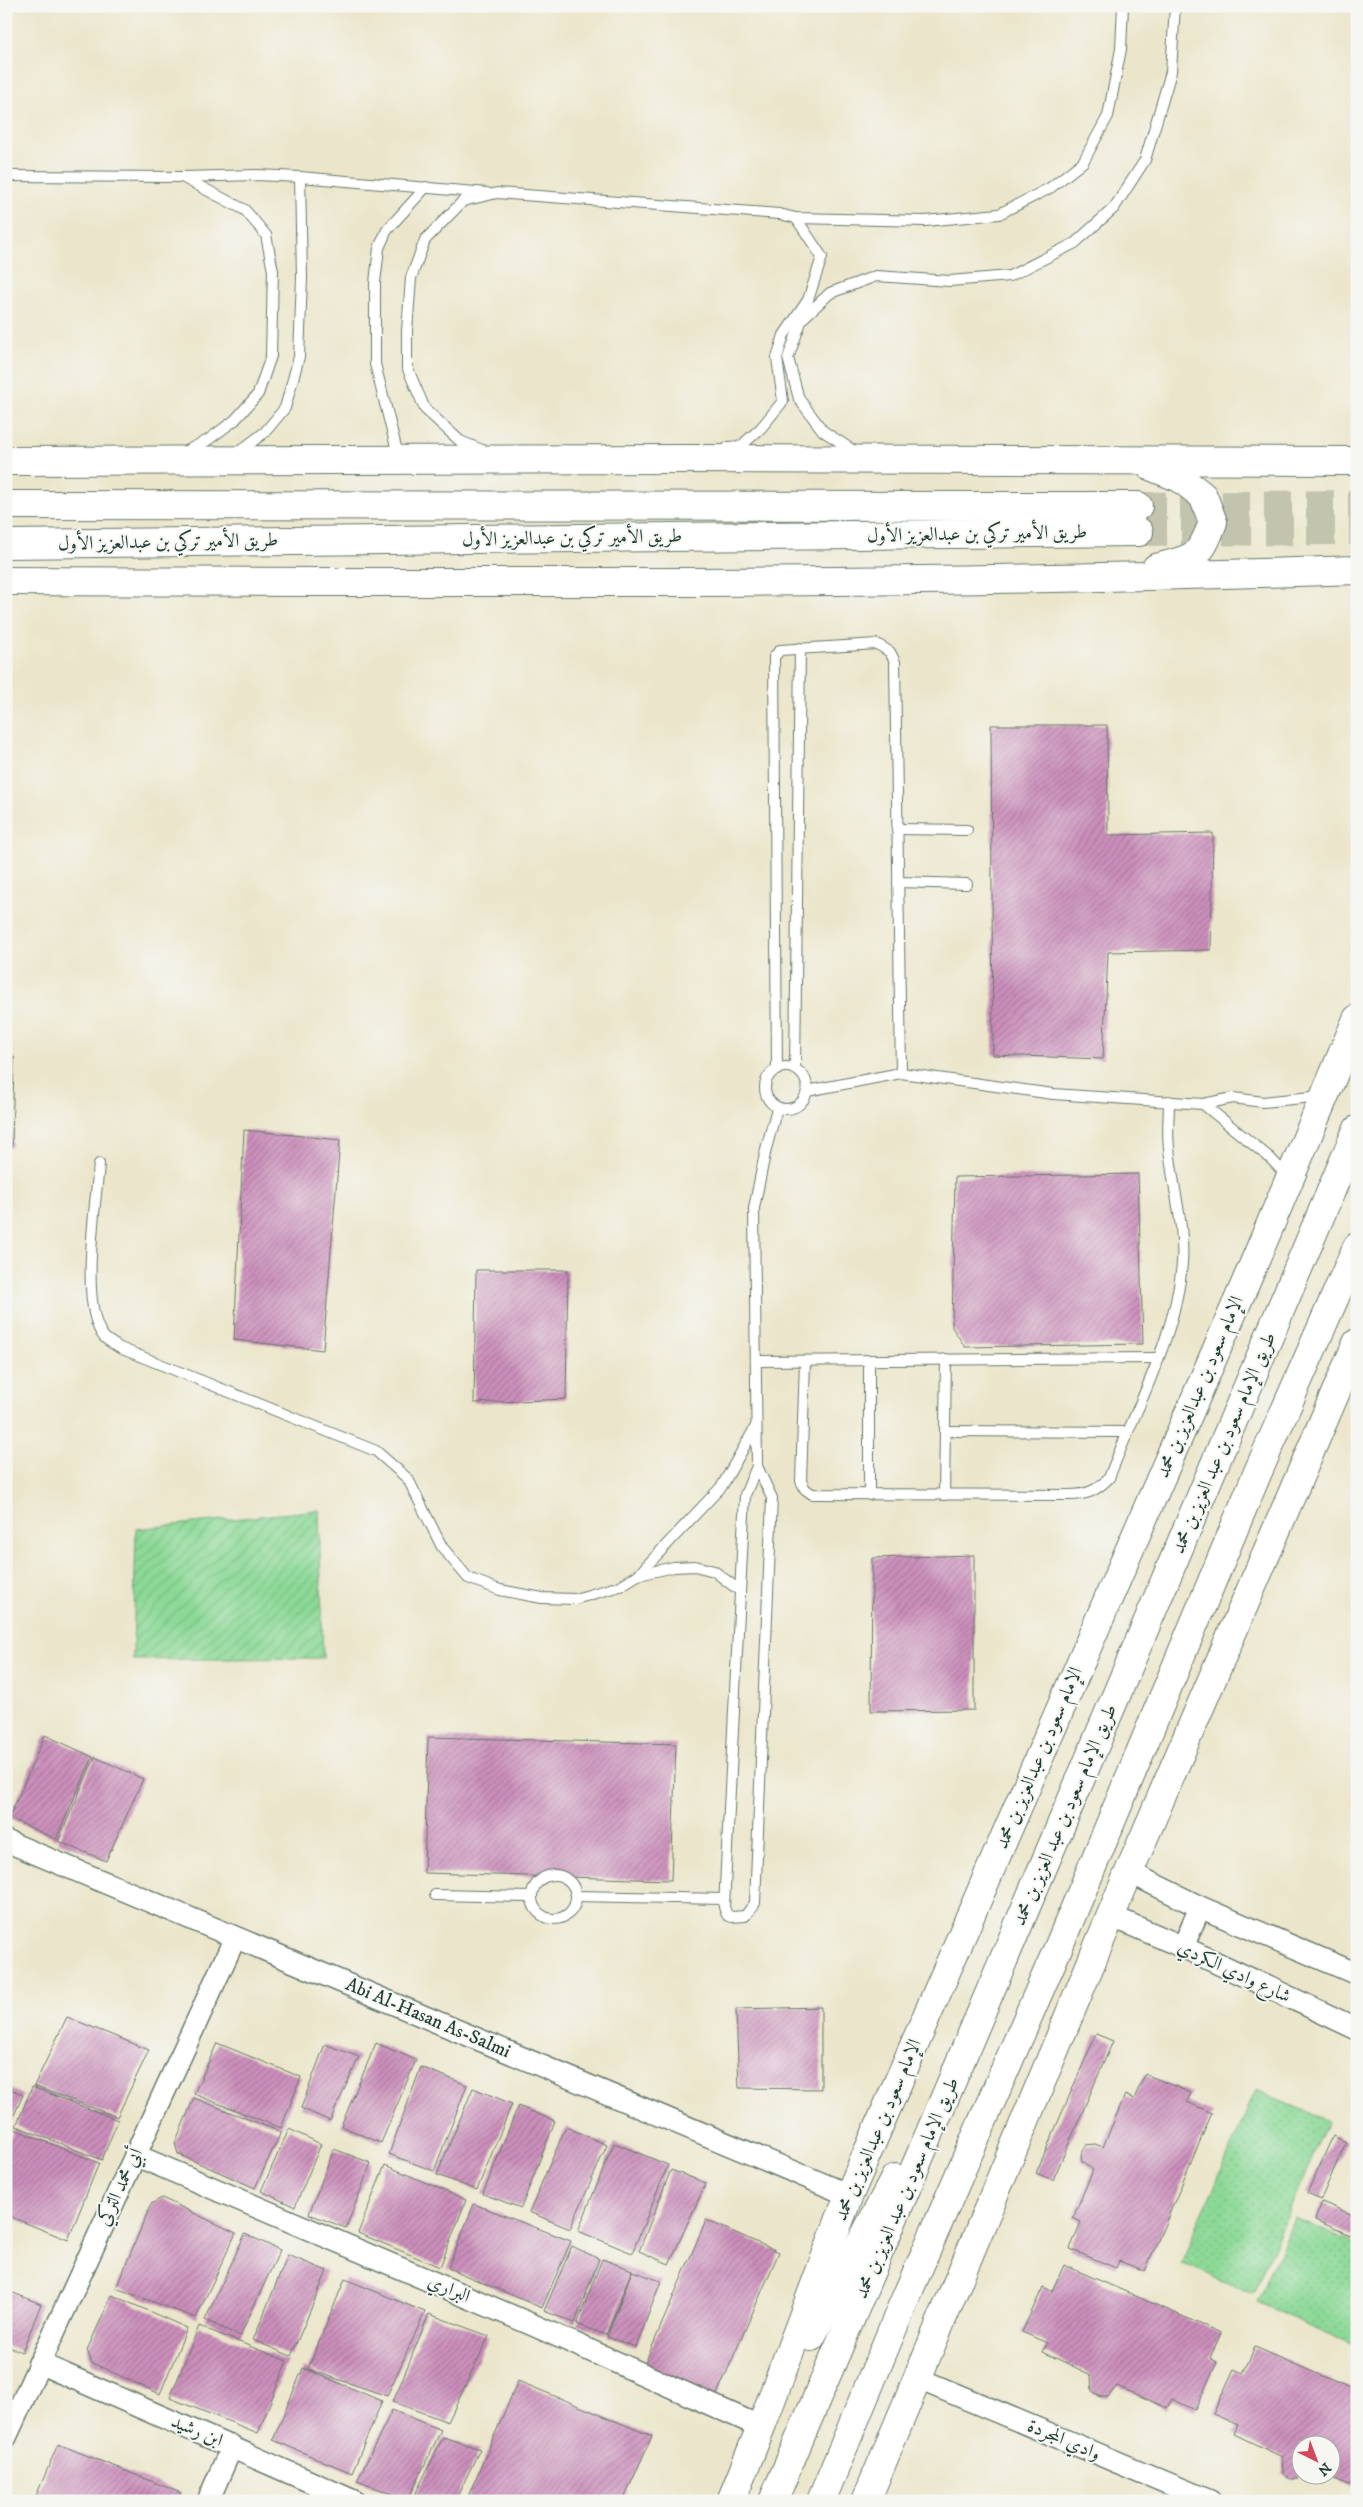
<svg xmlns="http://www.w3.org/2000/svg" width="1363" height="2507" font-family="'IM FELL DW Pica',Amiri,serif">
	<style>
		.grass { fill: url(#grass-dots); stroke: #568b66 }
		.garden { fill: url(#garden-furrows); stroke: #568b66 }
		.building { fill: url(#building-hatch) }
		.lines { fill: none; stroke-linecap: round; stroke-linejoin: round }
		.primary-tunnel { stroke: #c2c4ad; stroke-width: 28; stroke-dasharray: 28 14; stroke-linecap: butt }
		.lane-casing { stroke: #667869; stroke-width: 12 }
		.street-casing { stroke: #667869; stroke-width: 24 }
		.secondary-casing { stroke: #667869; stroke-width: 30 }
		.primary-casing { stroke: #667869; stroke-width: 30 }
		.lane { stroke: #fff; stroke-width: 10 }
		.street { stroke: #fff; stroke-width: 21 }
		.secondary { stroke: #fff; stroke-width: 28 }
		.primary { stroke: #fff; stroke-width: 28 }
		.labels { text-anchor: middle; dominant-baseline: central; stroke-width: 4; stroke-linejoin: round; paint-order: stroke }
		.street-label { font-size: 19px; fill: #1f3d34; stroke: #f6f6f2 }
	</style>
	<defs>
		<pattern id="grass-dots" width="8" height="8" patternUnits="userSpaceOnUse" patternTransform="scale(1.25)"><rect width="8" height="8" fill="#8cd997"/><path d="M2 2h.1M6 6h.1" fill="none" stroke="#78bb83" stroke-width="1.8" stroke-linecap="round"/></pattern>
		<pattern id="garden-furrows" width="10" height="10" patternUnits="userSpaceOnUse" patternTransform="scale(1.25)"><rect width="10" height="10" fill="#8cd997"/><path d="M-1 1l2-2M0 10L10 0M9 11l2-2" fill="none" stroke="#78bb83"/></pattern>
		<pattern id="building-hatch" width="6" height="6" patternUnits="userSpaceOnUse" patternTransform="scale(1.25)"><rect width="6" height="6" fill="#cc8fbc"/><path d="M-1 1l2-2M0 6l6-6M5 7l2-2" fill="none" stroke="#a5769a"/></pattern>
	</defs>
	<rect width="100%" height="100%" fill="#f6f6f2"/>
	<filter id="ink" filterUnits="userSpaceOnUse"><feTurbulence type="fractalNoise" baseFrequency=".02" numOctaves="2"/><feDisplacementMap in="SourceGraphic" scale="10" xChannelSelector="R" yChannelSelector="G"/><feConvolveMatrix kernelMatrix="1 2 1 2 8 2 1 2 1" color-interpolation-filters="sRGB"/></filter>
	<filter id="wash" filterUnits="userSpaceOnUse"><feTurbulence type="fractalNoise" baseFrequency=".0096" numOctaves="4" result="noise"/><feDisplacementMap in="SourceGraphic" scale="20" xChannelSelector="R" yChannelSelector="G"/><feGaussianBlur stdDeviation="1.12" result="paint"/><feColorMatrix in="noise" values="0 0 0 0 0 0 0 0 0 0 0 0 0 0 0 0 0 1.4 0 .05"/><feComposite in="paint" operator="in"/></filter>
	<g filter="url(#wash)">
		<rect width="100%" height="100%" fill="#ebe6cb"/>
		<!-- grass -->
		<g class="grass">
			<polygon points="1256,2090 1328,2121 1253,2294 1181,2263"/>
			<polygon points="1295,2218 1357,2245 1357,2346 1257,2303"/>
		</g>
		<!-- garden -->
		<polygon class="garden" points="319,1510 323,1658 133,1660 136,1529"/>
		<g id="blocks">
			<!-- building -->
			<g class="building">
				<polygon points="991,725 1107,725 1108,835 1213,833 1211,950 1108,952 1103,1059 993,1055"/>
				<polygon points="6,1056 14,1057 12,1147 6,1148"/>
				<polygon points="244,1130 340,1140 323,1350 234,1340"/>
				<polygon points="1138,1174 1143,1344 965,1347 952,1327 955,1177"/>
				<polygon points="476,1270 568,1270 566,1399 474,1403"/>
				<polygon points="6,1282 9,1282 8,1327 6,1327"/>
				<polygon points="974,1555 974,1710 871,1711 872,1558"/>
				<polygon points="45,1735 93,1757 56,1839 9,1818"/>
				<polygon points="428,1737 676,1744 671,1880 424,1873"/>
				<polygon points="95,1757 143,1779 106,1861 58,1841"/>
				<polygon points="821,2007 821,2089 739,2088 736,2009"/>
				<polygon points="67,2017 149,2050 117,2117 34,2086"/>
				<polygon points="1096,2034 1113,2041 1053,2180 1036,2173"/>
				<polygon points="217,2043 301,2077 281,2128 194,2094"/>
				<polygon points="376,2043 416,2060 381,2143 341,2126"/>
				<polygon points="325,2044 359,2057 330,2121 301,2108"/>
				<polygon points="421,2067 467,2085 434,2171 389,2154"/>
				<polygon points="1145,2074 1191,2093 1187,2102 1212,2113 1145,2271 1119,2261 1116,2268 1070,2249 1081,2222 1073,2218 1093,2170 1082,2161 1081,2155 1086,2145 1095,2144 1103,2147 1125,2095 1134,2099"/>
				<polygon points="6,2087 23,2095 6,2133"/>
				<polygon points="32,2087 118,2120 102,2160 16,2126"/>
				<polygon points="473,2088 512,2104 477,2190 437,2175"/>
				<polygon points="194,2098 281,2132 255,2188 178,2154 175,2143"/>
				<polygon points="518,2106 555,2121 521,2208 483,2194"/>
				<polygon points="566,2127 607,2145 570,2229 529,2212"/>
				<polygon points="14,2129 99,2163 68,2240 6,2215 6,2148"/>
				<polygon points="289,2129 321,2144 295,2207 261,2191"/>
				<polygon points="1333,2136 1346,2142 1321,2199 1307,2193"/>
				<polygon points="614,2143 668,2165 632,2253 578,2231"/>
				<polygon points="334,2149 371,2163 346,2228 309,2214"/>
				<polygon points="385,2165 466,2200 440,2267 358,2233"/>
				<polygon points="671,2170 706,2183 669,2264 639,2251"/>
				<polygon points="162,2198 236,2233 196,2318 116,2288 151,2204"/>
				<polygon points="1322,2202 1357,2217 1357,2238 1315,2220"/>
				<polygon points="474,2204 571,2241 542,2308 448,2268"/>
				<polygon points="706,2220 779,2252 715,2399 643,2368"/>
				<polygon points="245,2234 280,2250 240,2336 205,2320"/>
				<polygon points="572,2246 599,2259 575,2323 544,2311"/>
				<polygon points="288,2255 327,2271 291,2356 253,2340"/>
				<polygon points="602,2259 632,2270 606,2335 577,2324"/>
				<polygon points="1064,2265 1221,2333 1210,2358 1217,2362 1195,2410 1172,2399 1167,2408 1117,2386 1108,2397 1101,2397 1092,2392 1091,2375 1043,2352 1047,2343 1022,2332 1043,2287 1052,2291"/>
				<polygon points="632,2271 661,2281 636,2347 607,2337"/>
				<polygon points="345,2279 425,2312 387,2396 308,2369"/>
				<polygon points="6,2290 41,2304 22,2352 6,2346"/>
				<polygon points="112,2295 187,2328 160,2394 92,2363 87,2350"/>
				<polygon points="429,2314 489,2336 448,2422 393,2402"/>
				<polygon points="199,2326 287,2361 258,2433 170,2398"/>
				<polygon points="1255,2347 1357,2391 1357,2489 1324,2474 1330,2474 1330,2444 1300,2444 1302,2474 1299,2478 1292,2479 1283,2473 1282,2457 1234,2434 1238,2425 1213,2414 1234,2369 1243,2373"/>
				<polygon points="303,2368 382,2401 352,2473 273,2440"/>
				<polygon points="518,2381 652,2436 623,2501 466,2501"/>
				<polygon points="392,2410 441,2430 408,2500 357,2481"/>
				<polygon points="443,2437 480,2449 455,2501 412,2501"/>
				<polygon points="58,2444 181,2493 177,2501 34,2501"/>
			</g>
		</g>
	</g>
	<g filter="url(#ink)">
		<use href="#blocks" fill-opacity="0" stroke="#667869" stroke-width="1"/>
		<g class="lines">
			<!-- primary-tunnel -->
			<g class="primary-tunnel">
				<polyline points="1138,506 1357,504"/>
				<polyline points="1139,532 1357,531"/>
			</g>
			<!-- lane casing -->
			<g class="lane-casing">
				<g id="lane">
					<polyline points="6,176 182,177 245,210 266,235 273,271 271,356 258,394 235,420 208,440 182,453"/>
					<polyline points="183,177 257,175 300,177 487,193"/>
					<polyline points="728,447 741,446 761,428 783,401 777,358 784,335 808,300 822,257 796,218"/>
					<polyline points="482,450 460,441 425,409 407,367 407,331 411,278 425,240 463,201 497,193 779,214 796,218 925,221 999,214 1050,188 1083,162 1108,116 1121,49 1123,6"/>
					<polyline points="854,451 823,431 799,399 788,358 802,319 830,293 876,276 950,281 1010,276 1075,243 1114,208 1145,160 1171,72 1175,6"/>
					<polyline points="236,454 265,432 285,408 299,357 302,277 300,177"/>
					<polyline points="399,459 375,364 375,283 379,248 387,230 426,187"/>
					<polyline points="897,829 967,830"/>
					<polyline points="898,882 967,884"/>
					<circle cx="786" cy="1088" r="21"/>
					<polyline points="795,1069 800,648"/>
					<polyline points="777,1070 774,657 780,650 877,644 890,652 895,662 901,1073"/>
					<polyline points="807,1091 901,1073 1053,1094 1203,1104 1233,1098 1263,1102 1322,1096"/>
					<polyline points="1203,1104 1270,1158 1289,1178"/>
					<path d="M99 1164C96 1203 79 1307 104 1337 108 1341 115 1345 120 1348L376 1451 408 1479 442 1547 468 1578 500 1590 542 1598 575 1599 620 1586 638 1575 674 1567 695 1566 714 1571 740 1591"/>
					<polyline points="756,1361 1158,1358"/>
					<path d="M805 1361 801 1481 805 1489 812 1494 1069 1495C1087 1495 1096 1491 1109 1478 1135 1409 1176 1338 1182 1263 1185 1224 1172 1186 1169 1147 1167 1132 1169 1116 1169 1101"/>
					<polyline points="945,1431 1127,1432"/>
					<polyline points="757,1466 772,1498 755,1903 745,1916 732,1917 727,1915 724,1907 745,1495 757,1466 754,1208 766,1149 777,1108"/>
					<polyline points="869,1495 869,1360"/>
					<polyline points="944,1495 946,1359"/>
					<polyline points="638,1575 722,1486 756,1426"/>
					<circle cx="554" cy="1897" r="22"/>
					<polyline points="435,1895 531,1897"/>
					<polyline points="576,1896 724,1899"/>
				</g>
			</g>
			<!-- street casing -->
			<g class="street-casing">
				<g id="street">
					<polyline points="6,1841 849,2195"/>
					<polyline points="1129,1872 1200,1907 1357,1974"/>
					<polyline points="1111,1916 1183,1947 1357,2029"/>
					<polyline points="1183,1947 1200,1907"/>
					<polyline points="135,2155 533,2325 761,2427"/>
					<polyline points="39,2363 354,2501"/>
					<polyline points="919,2379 1210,2501"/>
					<polyline points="6,2437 235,1938"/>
					<polyline points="208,2501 232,2446"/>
				</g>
			</g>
			<!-- secondary casing -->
			<g class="secondary-casing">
				<g id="secondary">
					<polyline points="6,461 684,459 1357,461"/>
					<path d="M1150 466 1180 478 1203 496 1213 522C1199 561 1193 558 1156 568"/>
					<path d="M6 581C457 582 907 586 1357 570"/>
					<polyline points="811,2337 895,2178"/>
					<polyline points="731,2501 761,2427 849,2195 1249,1275 1357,1019"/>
					<polyline points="773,2501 1357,1130"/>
					<polyline points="866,2501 1129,1872 1357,1343"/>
				</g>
			</g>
			<!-- primary casing -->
			<g class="primary-casing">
				<g id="primary">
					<polyline points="6,505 1138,506"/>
					<polyline points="6,544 1139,532"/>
					<polyline points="821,2501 903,2304 1061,1941 1257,1474 1357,1247"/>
				</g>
			</g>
			<!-- lane -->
			<use href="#lane" class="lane"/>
			<!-- street -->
			<use href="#street" class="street"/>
			<!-- secondary -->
			<use href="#secondary" class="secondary"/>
			<!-- primary -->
			<use href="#primary" class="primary"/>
		</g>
	</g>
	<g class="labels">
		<!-- street labels -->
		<g class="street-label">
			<text transform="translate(977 534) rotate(-1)">طريق الأمير تركي بن عبدالعزيز الأول</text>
			<text transform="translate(572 538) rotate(-1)">طريق الأمير تركي بن عبدالعزيز الأول</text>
			<text transform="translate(168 542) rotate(-1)">طريق الأمير تركي بن عبدالعزيز الأول</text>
			<text transform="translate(1200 1387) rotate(-67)">الإمام سعود بن عبدالعزيز بن محمد</text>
			<text transform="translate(1224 1443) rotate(-67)">طريق الإمام سعود بن عبد العزيز بن محمد</text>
			<text transform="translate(1039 1758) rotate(-67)">الإمام سعود بن عبدالعزيز بن محمد</text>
			<text transform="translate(1065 1815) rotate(-67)">طريق الإمام سعود بن عبد العزيز بن محمد</text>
			<text transform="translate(1234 1972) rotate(25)">شارع وادي الكردي</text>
			<text transform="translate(428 2018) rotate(23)">Abi Al-Hasan As-Salmi</text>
			<text transform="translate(878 2130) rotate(-67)">الإمام سعود بن عبدالعزيز بن محمد</text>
			<text transform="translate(120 2187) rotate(-65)">أبي محمد التركي</text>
			<text transform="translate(907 2188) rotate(-67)">طريق الإمام سعود بن عبد العزيز بن محمد</text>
			<text transform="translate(449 2289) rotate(23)">البراري</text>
			<text transform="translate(197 2431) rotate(23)">ابن رشيد</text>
			<text transform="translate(1064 2440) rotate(23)">وادي المجردة</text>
		</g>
	</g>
	<!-- margin -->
	<rect width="1363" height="2507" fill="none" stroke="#f6f6f2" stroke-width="25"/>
	<!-- north arrow -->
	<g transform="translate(1316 2460) rotate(138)"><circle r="24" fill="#f6f6f2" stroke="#a0aca6"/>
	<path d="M0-4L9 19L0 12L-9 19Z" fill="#d1495b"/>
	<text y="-8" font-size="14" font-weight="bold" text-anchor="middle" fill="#1f3d34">N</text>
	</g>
</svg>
